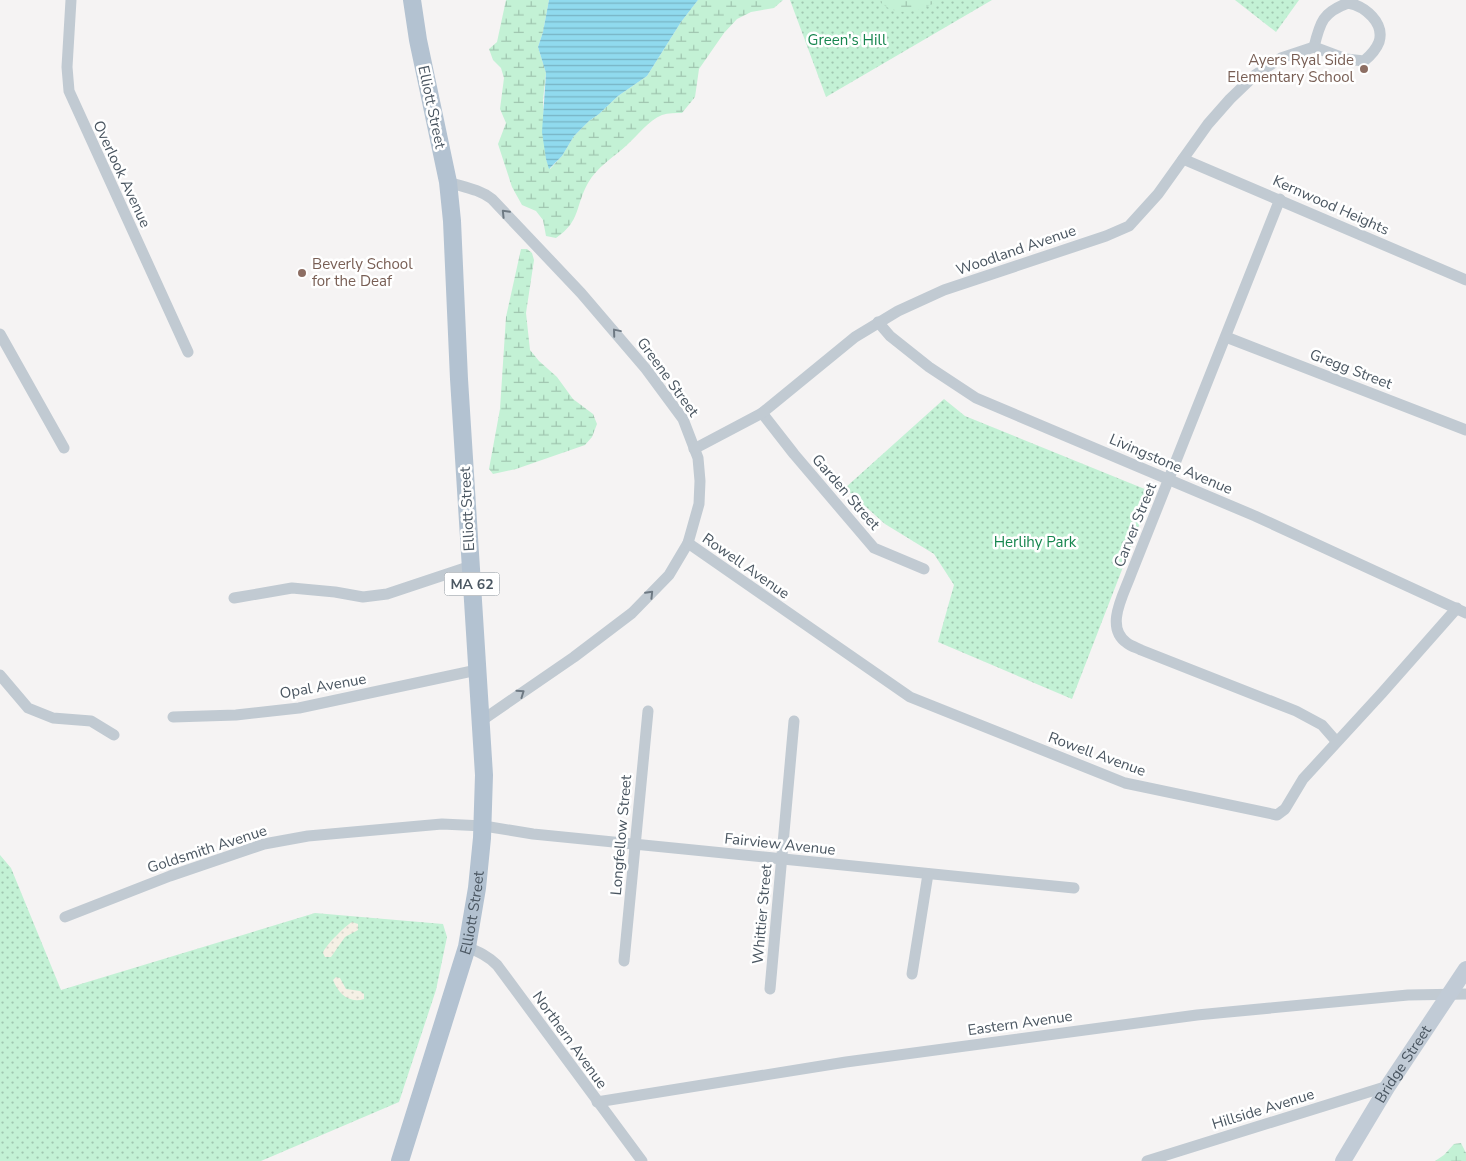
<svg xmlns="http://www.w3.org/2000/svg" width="1466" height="1161" font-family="'Nunito Sans',sans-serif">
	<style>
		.grass { fill: url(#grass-dots) }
		.wetland { fill: url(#wetland-marsh) }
		.sand { fill: url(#sand-dots) }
		.water { fill: url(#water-rules) }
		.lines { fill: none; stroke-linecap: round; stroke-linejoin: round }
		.minor { stroke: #c1cad2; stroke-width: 11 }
		.secondary { stroke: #c1cbd6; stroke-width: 16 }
		.primary { stroke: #b3c2d1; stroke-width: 18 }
		.oneway { stroke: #6e7983 }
		.education-dot { fill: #8d6e63; stroke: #fff; stroke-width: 2 }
		.labels { text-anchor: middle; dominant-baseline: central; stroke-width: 5; stroke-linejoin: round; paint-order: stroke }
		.shield { fill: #fff; stroke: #808990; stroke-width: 1 }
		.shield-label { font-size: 14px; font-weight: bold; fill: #4a5661 }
		.park-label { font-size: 15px; fill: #17864f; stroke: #fff }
		.education-label { font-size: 15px; fill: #785e54; stroke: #fff; text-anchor: end }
		.street-label { font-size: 15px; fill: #4a5661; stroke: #fff }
	</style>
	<defs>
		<pattern id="grass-dots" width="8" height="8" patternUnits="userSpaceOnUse" patternTransform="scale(1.25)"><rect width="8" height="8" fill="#c3f1d5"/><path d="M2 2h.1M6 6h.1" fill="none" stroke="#a0c6b0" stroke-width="1.8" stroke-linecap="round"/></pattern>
		<pattern id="wetland-marsh" width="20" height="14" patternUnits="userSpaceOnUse" patternTransform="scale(1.25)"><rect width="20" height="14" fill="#c3f1d5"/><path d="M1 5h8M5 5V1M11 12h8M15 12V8" fill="none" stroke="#a0c6b0"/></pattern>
		<pattern id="sand-dots" width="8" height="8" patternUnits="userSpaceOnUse" patternTransform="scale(1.25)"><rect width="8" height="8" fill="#f5f0e5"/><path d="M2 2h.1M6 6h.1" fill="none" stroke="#d4d0c7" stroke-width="1.8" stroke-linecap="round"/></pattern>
		<pattern id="water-rules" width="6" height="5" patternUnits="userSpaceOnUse" patternTransform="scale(1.25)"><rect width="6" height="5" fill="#90daee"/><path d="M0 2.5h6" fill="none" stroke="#78b4c4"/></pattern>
	</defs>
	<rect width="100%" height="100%" fill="#f5f3f3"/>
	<!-- grass -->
	<g class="grass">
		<polygon points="790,0 992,0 826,97"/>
		<polygon points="1235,0 1299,0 1276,32"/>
		<polygon points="944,399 965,416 1152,492 1072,699 938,642 954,585 934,554 885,524 845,488"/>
		<polygon points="0,855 11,868 61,990 315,913 443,924 447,937 436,990 399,1102 261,1161 0,1161"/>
	</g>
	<!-- wetland -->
	<g class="wetland">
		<path d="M506 0H549L543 32 538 47 546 73 543 100 546 159 550 169 562 156 574 136 589 121 599 114 618 96 647 76 681 22 698 0H783L774 8 751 12 737 19 724 33 699 69 695 97 682 113C676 113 668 113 662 115 648 121 638 135 627 145 614 157 597 167 588 183 575 206 581 221 556 238L546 236 543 220 536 211 522 205 512 187 498 144 506 123 500 109 504 78 501 68 493 60 489 49 497 42Z"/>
		<path d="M878 0H943C919 9 899 21 878 0Z"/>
		<polygon points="521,249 527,249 532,253 534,260 526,313 530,350 539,361 557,377 573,399 593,414 597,424 592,437 585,445 516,469 493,474 489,469 500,409 506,317"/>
		<polygon points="1461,1143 1466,1153 1466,1161 1435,1161 1444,1155 1454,1144"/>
	</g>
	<!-- sand -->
	<g class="sand">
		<path d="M352 922 358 924V930L345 937 331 957H325L323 953C324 947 346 925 352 922Z"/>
		<path d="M336 977 340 978 346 989 360 991 364 994V999C349 1004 338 993 333 980Z"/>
	</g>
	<!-- water -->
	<polygon class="water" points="549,0 698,0 681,22 647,76 618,96 599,114 589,121 574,136 562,156 549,169 546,159 542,132 546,73 538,47 543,32"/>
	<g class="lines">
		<!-- minor -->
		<g class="minor">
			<polyline points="71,0 67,67 69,91 188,352"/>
			<path d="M1348 3C1365 6 1385 23 1379 42 1376 50 1370 56 1364 61L1346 59 1314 47C1320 22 1323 12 1348 3Z"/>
			<polyline points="1183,159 1466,280"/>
			<path d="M448 182C463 187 479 189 492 199L581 293 646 369 683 419 698 458 700 481 699 504 688 543 669 575 632 613 574 657 481 721"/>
			<path d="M1280 199 1131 574C1124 594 1104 627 1127 643 1131 646 1137 648 1141 650L1296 711 1322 725 1336 741"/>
			<polyline points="878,322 890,336 929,367 976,398 1255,516 1466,613"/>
			<polyline points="0,334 64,448"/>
			<polyline points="1226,337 1466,430"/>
			<polyline points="762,413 794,454 874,548 924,569"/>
			<polyline points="694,449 762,413 855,337 898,311 944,290 1106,236 1129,226 1158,194 1208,124 1230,99 1255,75 1281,58 1314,47"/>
			<polyline points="688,543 910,697 1125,783 1277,815 1285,809 1303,779 1382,693 1457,608"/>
			<polyline points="234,598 292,588 335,592 363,597 387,594 471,566"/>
			<polyline points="0,675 28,708 53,718 91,721 114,735"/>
			<polyline points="173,717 236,715 299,708 477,670"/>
			<polyline points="65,917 170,876 264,844 308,836 442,824 484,826 533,834 1074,888"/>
			<path d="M467 947C479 952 488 956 497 965L642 1161"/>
			<polyline points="624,961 648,711"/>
			<polyline points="912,974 928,874"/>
			<polyline points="770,989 794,721"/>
			<polyline points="597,1102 846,1062 1197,1015 1408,995 1466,994"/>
			<polyline points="1147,1161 1388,1086"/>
		</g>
		<!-- secondary -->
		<path class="secondary" id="s1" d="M1343 1161 1388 1086 1466 969"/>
		<!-- primary -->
		<path class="primary" id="s2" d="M400 1161 467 947 477 888 482 838 484 775 459 379 452 221 448 182 418 40 412 0"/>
	</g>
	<!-- one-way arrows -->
	<defs><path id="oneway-chevron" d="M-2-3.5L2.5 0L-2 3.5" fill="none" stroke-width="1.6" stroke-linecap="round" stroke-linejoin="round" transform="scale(1.25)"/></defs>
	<g class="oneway">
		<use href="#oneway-chevron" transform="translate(505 213) rotate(-134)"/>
		<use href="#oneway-chevron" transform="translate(616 332) rotate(-130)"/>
		<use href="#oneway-chevron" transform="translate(650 594) rotate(-46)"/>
		<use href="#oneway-chevron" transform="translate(521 693) rotate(-35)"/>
	</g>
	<!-- markers -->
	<g class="education-dot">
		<circle cx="1364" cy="69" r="5"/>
		<circle cx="302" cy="273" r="5"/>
	</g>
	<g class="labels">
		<!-- shield labels -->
		<rect class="shield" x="444.5" y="572.5" width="55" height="23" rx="4"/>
		<g class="shield-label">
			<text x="472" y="584">MA 62</text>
		</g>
		<!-- park labels -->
		<g class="park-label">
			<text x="847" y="40">Green's Hill</text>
			<text x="1035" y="542">Herlihy Park</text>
		</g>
		<!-- education labels -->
		<g class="education-label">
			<text x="1354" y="60">Ayers Ryal Side<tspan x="1354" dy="17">Elementary School</tspan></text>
			<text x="312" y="264" text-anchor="start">Beverly School<tspan x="312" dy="17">for the Deaf</tspan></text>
		</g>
		<!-- street labels -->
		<g class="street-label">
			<text transform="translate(432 107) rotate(78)">Elliott Street</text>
			<text transform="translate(122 174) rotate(65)">Overlook Avenue</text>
			<text transform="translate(1331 205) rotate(24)">Kernwood Heights</text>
			<text transform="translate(1016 250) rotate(-19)">Woodland Avenue</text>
			<text transform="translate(1351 369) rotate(21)">Gregg Street</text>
			<text transform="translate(668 377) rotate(54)">Greene Street</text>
			<text transform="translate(1171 464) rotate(23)">Livingstone Avenue</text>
			<text transform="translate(846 492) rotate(49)">Garden Street</text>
			<text transform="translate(467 509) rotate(-93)">Elliott Street</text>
			<text transform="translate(1135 525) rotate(-68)">Carver Street</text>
			<text transform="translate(746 566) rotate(35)">Rowell Avenue</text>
			<text transform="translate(323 686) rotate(-10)">Opal Avenue</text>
			<text transform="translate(1097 754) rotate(20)">Rowell Avenue</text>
			<text transform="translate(621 835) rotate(-85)">Longfellow Street</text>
			<text transform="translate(780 844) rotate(6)">Fairview Avenue</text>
			<text transform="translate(207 849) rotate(-18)">Goldsmith Avenue</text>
			<text stroke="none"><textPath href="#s2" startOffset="259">Elliott Street</textPath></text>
			<text transform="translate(762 914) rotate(-85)">Whittier Street</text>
			<text transform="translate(1020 1023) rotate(-8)">Eastern Avenue</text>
			<text transform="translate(570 1040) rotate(54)">Northern Avenue</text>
			<text stroke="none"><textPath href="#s1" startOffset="114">Bridge Street</textPath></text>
			<text transform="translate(1263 1109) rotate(-17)">Hillside Avenue</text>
		</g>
	</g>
</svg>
